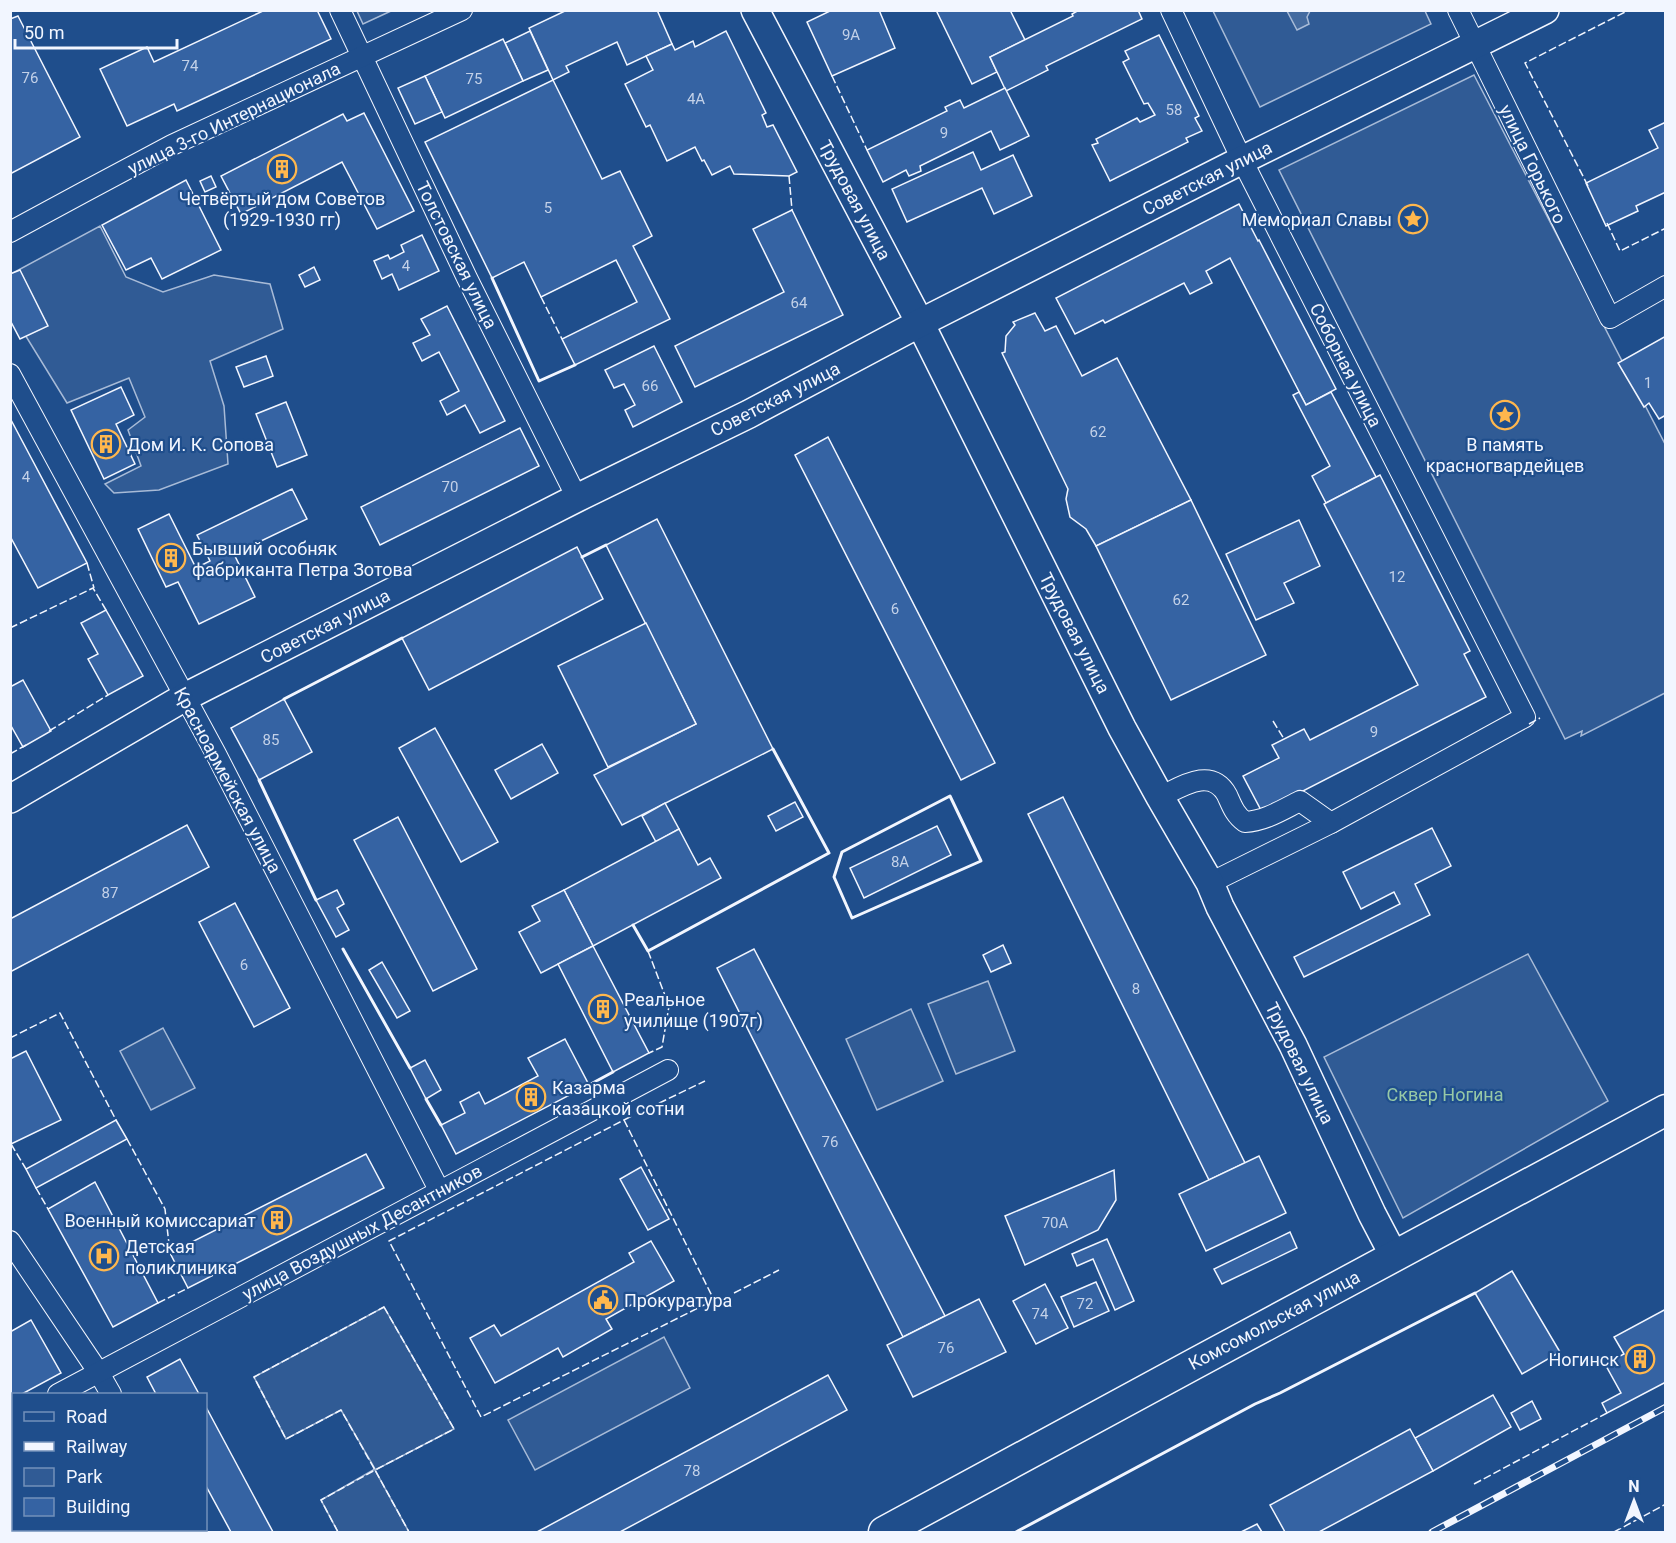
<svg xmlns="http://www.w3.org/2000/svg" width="1676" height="1543" font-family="Roboto,sans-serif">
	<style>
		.green { fill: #305b95; stroke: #a8bbd7; stroke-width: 1.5 }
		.water { fill: #446ba0; stroke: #a8bbd7; stroke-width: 1.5 }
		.building { fill: #3563a3; stroke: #f2f6ff; stroke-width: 1.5 }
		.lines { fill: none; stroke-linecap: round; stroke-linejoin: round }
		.street-casing { stroke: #f2f6ff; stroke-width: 22 }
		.secondary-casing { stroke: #f2f6ff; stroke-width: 30 }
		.primary-casing { stroke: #f2f6ff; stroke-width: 33 }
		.street { stroke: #1f4e8c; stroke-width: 20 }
		.secondary { stroke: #1f4e8c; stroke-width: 27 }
		.primary { stroke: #1f4e8c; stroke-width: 30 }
		.rail-casing { stroke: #f2f6ff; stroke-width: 7 }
		.rail { stroke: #1f4e8c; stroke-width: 4.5; stroke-dasharray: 14; stroke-linecap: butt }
		.fence { stroke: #f2f6ff; stroke-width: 1.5; stroke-dasharray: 8 3; stroke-linecap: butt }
		.wall { stroke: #f2f6ff; stroke-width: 3 }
		.labels { text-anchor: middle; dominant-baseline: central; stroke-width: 4.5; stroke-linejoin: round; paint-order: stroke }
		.number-label { font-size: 15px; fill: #c3d1e8 }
		.street-label { font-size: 18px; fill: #f2f6ff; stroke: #1f4e8c }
		.poi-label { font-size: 18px; fill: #f2f6ff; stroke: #1f4e8c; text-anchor: start }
		.park-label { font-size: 18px; fill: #97c8a6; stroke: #1f4e8c }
	</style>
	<rect width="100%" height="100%" fill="#1f4e8c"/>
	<!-- green -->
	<g class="green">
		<polygon points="357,11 391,11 363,24"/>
		<polygon points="1213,11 1425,11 1431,24 1260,107"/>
		<polygon points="1474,75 1665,444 1665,693 1581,736 1582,731 1565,739 1279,170"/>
		<polygon points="100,226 126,277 163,292 214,275 270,284 283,329 210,361 224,406 228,464 159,490 114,493 105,484 141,466 128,430 145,417 129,378 67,403 11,312 11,274"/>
		<polygon points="1528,954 1608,1101 1403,1218 1324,1057"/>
		<polygon points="988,981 1015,1051 956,1074 928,1004"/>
		<polygon points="911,1009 943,1081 877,1110 846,1039"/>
		<polygon points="163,1028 195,1088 151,1110 120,1051"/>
		<polygon points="384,1307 454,1429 375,1470 409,1532 338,1532 321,1500 375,1469 341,1410 286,1439 254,1377"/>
		<polygon points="664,1337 690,1388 535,1470 508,1420"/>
	</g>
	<!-- water -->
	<polygon class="water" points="1287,11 1310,11 1307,17 1309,24 1297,30"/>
	<!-- building -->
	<g class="building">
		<polygon points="265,10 317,10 331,39 177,111 174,104 127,126 100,69 147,47 154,62"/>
		<polygon points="567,10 657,10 672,44 627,65 617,42 566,66 569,72 553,80 529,28"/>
		<polygon points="832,10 879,10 895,48 832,76 807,22"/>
		<polygon points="936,10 1010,10 1025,40 990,57 997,72 972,84"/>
		<polygon points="1079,10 1138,10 1142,19 1046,66 1048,70 1006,91 990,57 1073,16 1072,14"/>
		<polygon points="18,16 80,137 10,174 10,19"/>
		<polygon points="530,31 548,70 523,81 505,43"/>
		<polygon points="726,31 766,113 762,115 767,127 773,125 797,172 789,176 734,174 730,166 712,175 704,160 702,161 695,147 667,161 650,125 646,127 625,84 653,70 646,56 672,44 675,50 693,41 695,47"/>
		<polygon points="1159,35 1199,116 1195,118 1202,131 1186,138 1188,142 1110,181 1092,145 1098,143 1096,139 1137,118 1140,122 1155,115 1148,103 1144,104 1123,62 1129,59 1125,51"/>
		<polygon points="503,39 523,81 445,118 425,76"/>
		<polygon points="425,76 442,112 415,124 398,88"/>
		<polygon points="553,80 602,179 620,171 652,236 633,246 670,319 575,365 562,339 637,302 616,260 541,297 524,262 492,278 425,142"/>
		<polygon points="1005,88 1029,136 1000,150 991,131 920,166 921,171 909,176 906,170 883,182 867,150 947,111 945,107 960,100 964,108"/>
		<polygon points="364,113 414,211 377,229 342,162 241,214 221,176 343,114 347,121"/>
		<polygon points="1666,122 1666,192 1636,206 1638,211 1606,226 1586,183 1658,148 1649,130"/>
		<polygon points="973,152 981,170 1013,155 1032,196 994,214 982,188 907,222 892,189"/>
		<polygon points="211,176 216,187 205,192 200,181"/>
		<polygon points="186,180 221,250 162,279 151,258 126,270 102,225"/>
		<polygon points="1239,204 1258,241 1259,240 1336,389 1306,405 1230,258 1206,271 1212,283 1190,294 1184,283 1105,323 1103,320 1075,334 1056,298"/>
		<polygon points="792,210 843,315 695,387 675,346 784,292 753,229"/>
		<polygon points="422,235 439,271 399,290 392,274 382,279 374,261 388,255 390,259 404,252 401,245"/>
		<polygon points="314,267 320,280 305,287 299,275"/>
		<polygon points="20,270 48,326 20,339 10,320 10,274"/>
		<polygon points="447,306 505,421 480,433 465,405 447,415 440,401 459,391 439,352 422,361 413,343 430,335 421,319"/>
		<polygon points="1035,313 1045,331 1056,326 1082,376 1117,358 1191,500 1096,546 1086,529 1070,517 1066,499 1068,489 1002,353 1005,352 1006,336 1015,325 1013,322"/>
		<polygon points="1666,336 1666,415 1659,419 1649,403 1644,407 1618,363"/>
		<polygon points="654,346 682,402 633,427 625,410 635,405 624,384 614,388 605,370"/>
		<polygon points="266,356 273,376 244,387 236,367"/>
		<polygon points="121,387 134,415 116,424 135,464 104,479 71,410"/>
		<polygon points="1299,392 1306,405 1331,392 1376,477 1326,503 1312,476 1330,466 1293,395"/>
		<polygon points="286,402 307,455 277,467 256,414"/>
		<polygon points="10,418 87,563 38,588 10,536"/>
		<polygon points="520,428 539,466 380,545 361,507"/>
		<polygon points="828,437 995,763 961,780 795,455"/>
		<polygon points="1380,475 1470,651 1464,654 1486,697 1262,812 1243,776 1279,758 1272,745 1304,729 1310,740 1418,685 1324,504"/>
		<polygon points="292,489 307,519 234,554 255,597 199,624 178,582 166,587 138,529 169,514 196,568 210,561 197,535"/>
		<polygon points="1191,500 1266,655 1171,700 1096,546"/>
		<polygon points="657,519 773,749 622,825 594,775 696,724 606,545"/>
		<polygon points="1299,520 1320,566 1284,583 1294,603 1256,620 1226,554"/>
		<polygon points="577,547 603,599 429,690 402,638"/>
		<polygon points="106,610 143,676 108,695 88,659 98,654 81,623"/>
		<polygon points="646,623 696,724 608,767 558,666"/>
		<polygon points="23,680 51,731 23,747 10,724 10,687"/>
		<polygon points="284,699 312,752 259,780 231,728"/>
		<polygon points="435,728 498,842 461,862 399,748"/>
		<polygon points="542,744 558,773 511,799 495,770"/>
		<polygon points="1063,797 1245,1163 1209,1180 1028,814"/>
		<polygon points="795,802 803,817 776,831 768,816"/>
		<polygon points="665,803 679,829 656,842 642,816"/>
		<polygon points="398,817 477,969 433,991 354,840"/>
		<polygon points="187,825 209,867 10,972 10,919"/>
		<polygon points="937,826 951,855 864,898 850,868"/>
		<polygon points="1432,828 1451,866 1415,884 1430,915 1304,977 1294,957 1400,904 1394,892 1361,909 1343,872"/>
		<polygon points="679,829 698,865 710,858 721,878 593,946 564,890"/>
		<polygon points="337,890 344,904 337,908 349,930 336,937 316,900"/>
		<polygon points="564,890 593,946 541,973 519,932 540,921 532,906"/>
		<polygon points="235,903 290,1008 254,1027 199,922"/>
		<polygon points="1003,945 1011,963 991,972 983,955"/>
		<polygon points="593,946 649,1053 613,1072 558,964"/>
		<polygon points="754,949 945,1316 903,1337 717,968"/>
		<polygon points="382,962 410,1011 397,1018 369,970"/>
		<polygon points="565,1039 589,1085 456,1154 441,1125 465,1113 460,1102 479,1092 485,1104 538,1076 528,1058"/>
		<polygon points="26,1051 61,1120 11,1144 10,1059"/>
		<polygon points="425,1060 441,1090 426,1099 410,1068"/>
		<polygon points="116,1120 127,1139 36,1188 26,1169"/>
		<polygon points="366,1154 384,1188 188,1288 170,1253"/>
		<polygon points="1259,1156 1286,1213 1206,1251 1179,1194"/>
		<polygon points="641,1167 669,1219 648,1230 620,1179"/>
		<polygon points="1114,1170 1116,1200 1098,1230 1025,1265 1005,1216"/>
		<polygon points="95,1182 158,1303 113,1327 48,1209"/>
		<polygon points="1290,1232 1297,1248 1222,1284 1214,1269"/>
		<polygon points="1107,1239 1134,1301 1115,1310 1093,1259 1077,1266 1072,1254"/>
		<polygon points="651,1241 674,1281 606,1319 612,1329 563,1357 558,1348 495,1383 470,1338 494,1325 501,1336 634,1262 629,1253"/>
		<polygon points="1512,1271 1560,1352 1522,1374 1475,1293"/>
		<polygon points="1096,1282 1109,1311 1074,1327 1061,1297"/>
		<polygon points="1045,1284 1068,1328 1036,1344 1013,1301"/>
		<polygon points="979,1299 1006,1352 913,1397 887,1345"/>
		<polygon points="1666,1309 1666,1382 1607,1413 1602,1403 1621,1393 1605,1364 1624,1354 1614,1337"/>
		<polygon points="31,1320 61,1373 22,1394 14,1394 14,1399 10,1401 10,1332"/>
		<polygon points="180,1359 199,1394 156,1394 147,1377"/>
		<polygon points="828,1375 847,1410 620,1532 537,1532"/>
		<polygon points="1493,1395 1511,1427 1433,1471 1415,1438"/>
		<polygon points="1532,1401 1541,1419 1520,1430 1511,1413"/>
		<polygon points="206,1407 273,1532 231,1532 206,1486"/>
		<polygon points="1410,1429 1433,1471 1319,1532 1285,1532 1270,1505"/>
		<polygon points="1257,1524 1262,1532 1241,1532"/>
	</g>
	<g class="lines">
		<!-- street casing -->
		<g class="street-casing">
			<g id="street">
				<polyline points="340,10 467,278 577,498"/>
				<polyline points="1171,10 1242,160 1525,717 1331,823 1210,883"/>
				<polyline points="1458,10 1610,318 1666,286"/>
				<polyline points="10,232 84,192 172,145 462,10"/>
				<polyline points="10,374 216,754 439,1190"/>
				<path d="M1160 797C1181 787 1211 766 1227 795 1232 806 1235 815 1245 822 1265 821 1282 810 1300 801L1331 823"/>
				<polyline points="10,1241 99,1373 111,1394"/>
				<polyline points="58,1394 668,1070"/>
				<polyline points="10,1420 14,1418"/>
				<polyline points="185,1530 187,1532"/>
			</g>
		</g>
		<!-- secondary casing -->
		<g class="secondary-casing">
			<g id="secondary">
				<polyline points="755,10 920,323 1122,728 1160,797 1210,883 1220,907 1293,1045 1372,1214 1394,1256"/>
				<polyline points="10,799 185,697 577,498 749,414 920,323 1242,160 1545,10"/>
			</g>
		</g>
		<!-- primary casing -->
		<g class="primary-casing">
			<polyline id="primary" points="884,1532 1194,1364 1666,1110"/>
		</g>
		<!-- street -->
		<use href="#street" class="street"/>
		<!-- secondary -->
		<use href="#secondary" class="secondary"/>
		<!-- primary -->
		<use href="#primary" class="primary"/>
		<!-- rail casing -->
		<g class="rail-casing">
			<polyline id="rail" points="1432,1532 1666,1407"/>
		</g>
		<!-- rail -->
		<use href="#rail" class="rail"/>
		<!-- fence -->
		<g class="fence">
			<polyline points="832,76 867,150"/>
			<polyline points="789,176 792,210"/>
			<polyline points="1588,186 1525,63 1629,10"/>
			<polyline points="1607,223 1620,251 1666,228"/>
			<polyline points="541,297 562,339"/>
			<polyline points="87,563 94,588"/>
			<polyline points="10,628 93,588 106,610"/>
			<polyline points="1273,721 1284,739"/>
			<polyline points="1529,724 1540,718"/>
			<polyline points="49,731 108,695"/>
			<polyline points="10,754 26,745"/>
			<polyline points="648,951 669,1006 662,1047 649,1053"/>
			<polyline points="10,1038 60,1013 116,1120"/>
			<polyline points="649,1108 705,1081"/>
			<polygon points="624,1120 714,1300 481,1417 389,1241"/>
			<polyline points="624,1120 632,1116"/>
			<polyline points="127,1139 165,1209 170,1253"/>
			<polyline points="11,1144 26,1169"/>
			<polyline points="36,1188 48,1209"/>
			<polyline points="734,1293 779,1270"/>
			<polyline points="158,1303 188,1288"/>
			<polygon points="384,1307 454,1429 375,1470 341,1410 286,1439 254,1377"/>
			<polyline points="1474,1484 1607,1413"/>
			<polyline points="338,1532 321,1500 375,1470 409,1532"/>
			<polyline points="1614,1532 1666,1504"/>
		</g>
		<!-- wall -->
		<g class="wall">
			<polyline points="492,278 539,381 575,365"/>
			<polyline points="582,557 606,545"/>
			<polyline points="284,699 402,638"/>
			<polyline points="259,780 316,900"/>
			<polygon points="950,796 981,861 852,918 834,877 842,852"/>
			<polyline points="633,925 648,951 829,853 773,749"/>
			<polyline points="343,949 410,1068"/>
			<polyline points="589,1085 613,1072"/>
			<polyline points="426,1099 441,1125"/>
			<polyline points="1016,1532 1255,1404 1280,1393 1475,1293"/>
		</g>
	</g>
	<!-- icons -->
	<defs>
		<g id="building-ring" transform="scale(1.5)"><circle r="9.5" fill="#1f4e8c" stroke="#ffb74d" stroke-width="1.5"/><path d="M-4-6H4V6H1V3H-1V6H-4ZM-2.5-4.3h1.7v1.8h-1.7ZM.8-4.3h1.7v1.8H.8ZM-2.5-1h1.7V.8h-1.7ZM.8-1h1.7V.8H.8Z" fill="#ffb74d"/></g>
		<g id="sight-ring" transform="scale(1.5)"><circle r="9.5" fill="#1f4e8c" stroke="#ffb74d" stroke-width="1.5"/><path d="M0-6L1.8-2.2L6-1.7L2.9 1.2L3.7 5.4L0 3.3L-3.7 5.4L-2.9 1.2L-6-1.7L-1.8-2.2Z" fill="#ffb74d"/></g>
		<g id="hospital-ring" transform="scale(1.5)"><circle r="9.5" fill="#1f4e8c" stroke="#ffb74d" stroke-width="1.5"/><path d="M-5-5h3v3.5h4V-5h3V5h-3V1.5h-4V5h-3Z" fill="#ffb74d"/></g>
		<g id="civic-ring" transform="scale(1.5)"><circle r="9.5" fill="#1f4e8c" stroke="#ffb74d" stroke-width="1.5"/><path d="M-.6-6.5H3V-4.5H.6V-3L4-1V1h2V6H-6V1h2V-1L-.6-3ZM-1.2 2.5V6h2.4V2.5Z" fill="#ffb74d"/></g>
	</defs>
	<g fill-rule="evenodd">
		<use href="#building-ring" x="282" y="169"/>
		<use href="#sight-ring" x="1413" y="219"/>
		<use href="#sight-ring" x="1505" y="415"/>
		<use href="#building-ring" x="106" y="444"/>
		<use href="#building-ring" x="171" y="558"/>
		<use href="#building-ring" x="603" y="1009"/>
		<use href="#building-ring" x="531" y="1097"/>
		<use href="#building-ring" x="277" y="1220"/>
		<use href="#hospital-ring" x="104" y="1256"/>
		<use href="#civic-ring" x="603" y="1300"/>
		<use href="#building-ring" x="1640" y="1359"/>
	</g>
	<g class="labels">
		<!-- number labels -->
		<g class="number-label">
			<text x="851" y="35">9А</text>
			<text x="190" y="66">74</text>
			<text x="30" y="78">76</text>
			<text x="474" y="79">75</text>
			<text x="696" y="99">4А</text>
			<text x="1174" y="110">58</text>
			<text x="944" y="133">9</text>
			<text x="548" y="208">5</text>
			<text x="406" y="266">4</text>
			<text x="799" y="303">64</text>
			<text x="1648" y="383">1</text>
			<text x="650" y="386">66</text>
			<text x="1098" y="432">62</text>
			<text x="26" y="477">4</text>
			<text x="450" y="487">70</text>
			<text x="1397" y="577">12</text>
			<text x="1181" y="600">62</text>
			<text x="895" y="609">6</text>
			<text x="1374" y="732">9</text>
			<text x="271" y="740">85</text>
			<text x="900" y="862">8А</text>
			<text x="110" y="893">87</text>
			<text x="244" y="965">6</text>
			<text x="1136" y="989">8</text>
			<text x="830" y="1142">76</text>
			<text x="1055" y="1223">70А</text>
			<text x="1085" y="1304">72</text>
			<text x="1040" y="1314">74</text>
			<text x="946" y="1348">76</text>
			<text x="692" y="1471">78</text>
		</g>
		<!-- street labels -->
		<g class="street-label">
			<text transform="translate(234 118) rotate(-26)">улица 3-го Интернационала</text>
			<text transform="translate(1533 164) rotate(64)">улица Горького</text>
			<text transform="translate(1207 178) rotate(-27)">Советская улица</text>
			<text transform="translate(855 200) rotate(62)">Трудовая улица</text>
			<text transform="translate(457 255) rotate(64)">Толстовская улица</text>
			<text transform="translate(1346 365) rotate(63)">Соборная улица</text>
			<text transform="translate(775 399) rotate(-27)">Советская улица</text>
			<text transform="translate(325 626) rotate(-27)">Советская улица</text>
			<text transform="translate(1075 633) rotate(63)">Трудовая улица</text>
			<text transform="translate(228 780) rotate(62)">Красноармейская улица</text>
			<text transform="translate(1300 1063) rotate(64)">Трудовая улица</text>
			<text transform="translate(362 1232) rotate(-28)">улица Воздушных Десантников</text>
			<text transform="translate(1274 1320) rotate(-28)">Комсомольская улица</text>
		</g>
		<!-- poi labels -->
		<g class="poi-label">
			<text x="282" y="198" text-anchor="middle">Четвёртый дом Советов<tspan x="282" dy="21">(1929-1930 гг)</tspan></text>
			<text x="1392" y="219" text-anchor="end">Мемориал Славы</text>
			<text x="127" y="444">Дом И. К. Сопова</text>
			<text x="1505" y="444" text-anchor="middle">В память<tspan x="1505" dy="21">красногвардейцев</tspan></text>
			<text x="192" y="548">Бывший особняк<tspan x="192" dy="21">фабриканта Петра Зотова</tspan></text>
			<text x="624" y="999">Реальное<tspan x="624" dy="21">училище (1907г)</tspan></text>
			<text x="552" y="1087">Казарма<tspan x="552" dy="21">казацкой сотни</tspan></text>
			<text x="256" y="1220" text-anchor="end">Военный комиссариат</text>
			<text x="125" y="1246">Детская<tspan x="125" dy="21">поликлиника</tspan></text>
			<text x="624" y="1300">Прокуратура</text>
			<text x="1619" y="1359" text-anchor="end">Ногинск</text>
		</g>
		<!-- park labels -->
		<g class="park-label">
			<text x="1445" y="1094">Сквер Ногина</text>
		</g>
	</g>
	<!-- border -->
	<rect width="1676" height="1543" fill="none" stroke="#f2f6ff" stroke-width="24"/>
	<!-- legend -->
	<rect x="12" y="1393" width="195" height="138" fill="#1f4e8c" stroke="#7391ba" stroke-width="1.5"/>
	<rect x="24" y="1412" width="30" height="9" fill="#1f4e8c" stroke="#7391ba" stroke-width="1.5"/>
	<text x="66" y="1423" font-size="18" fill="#f2f6ff">Road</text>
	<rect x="24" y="1442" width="30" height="9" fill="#f2f6ff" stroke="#7391ba" stroke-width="1.5"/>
	<text x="66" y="1453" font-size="18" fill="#f2f6ff">Railway</text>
	<rect x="24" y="1468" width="30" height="18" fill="#305b95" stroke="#7391ba" stroke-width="1.5"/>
	<text x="66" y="1483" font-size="18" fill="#f2f6ff">Park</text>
	<rect x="24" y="1498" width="30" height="18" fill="#3563a3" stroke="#7391ba" stroke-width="1.5"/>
	<text x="66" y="1513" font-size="18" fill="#f2f6ff">Building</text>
	<!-- north arrow -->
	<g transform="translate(1634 1501)" stroke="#1f4e8c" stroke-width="4.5" paint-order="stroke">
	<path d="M0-4.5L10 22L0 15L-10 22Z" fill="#f2f6ff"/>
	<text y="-9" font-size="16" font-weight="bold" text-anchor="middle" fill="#f2f6ff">N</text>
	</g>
	<!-- scale -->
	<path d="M15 39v9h162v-9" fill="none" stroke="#f2f6ff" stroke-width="3"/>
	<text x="24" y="39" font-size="18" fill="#f2f6ff" stroke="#1f4e8c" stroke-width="4.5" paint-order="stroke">50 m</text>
</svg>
